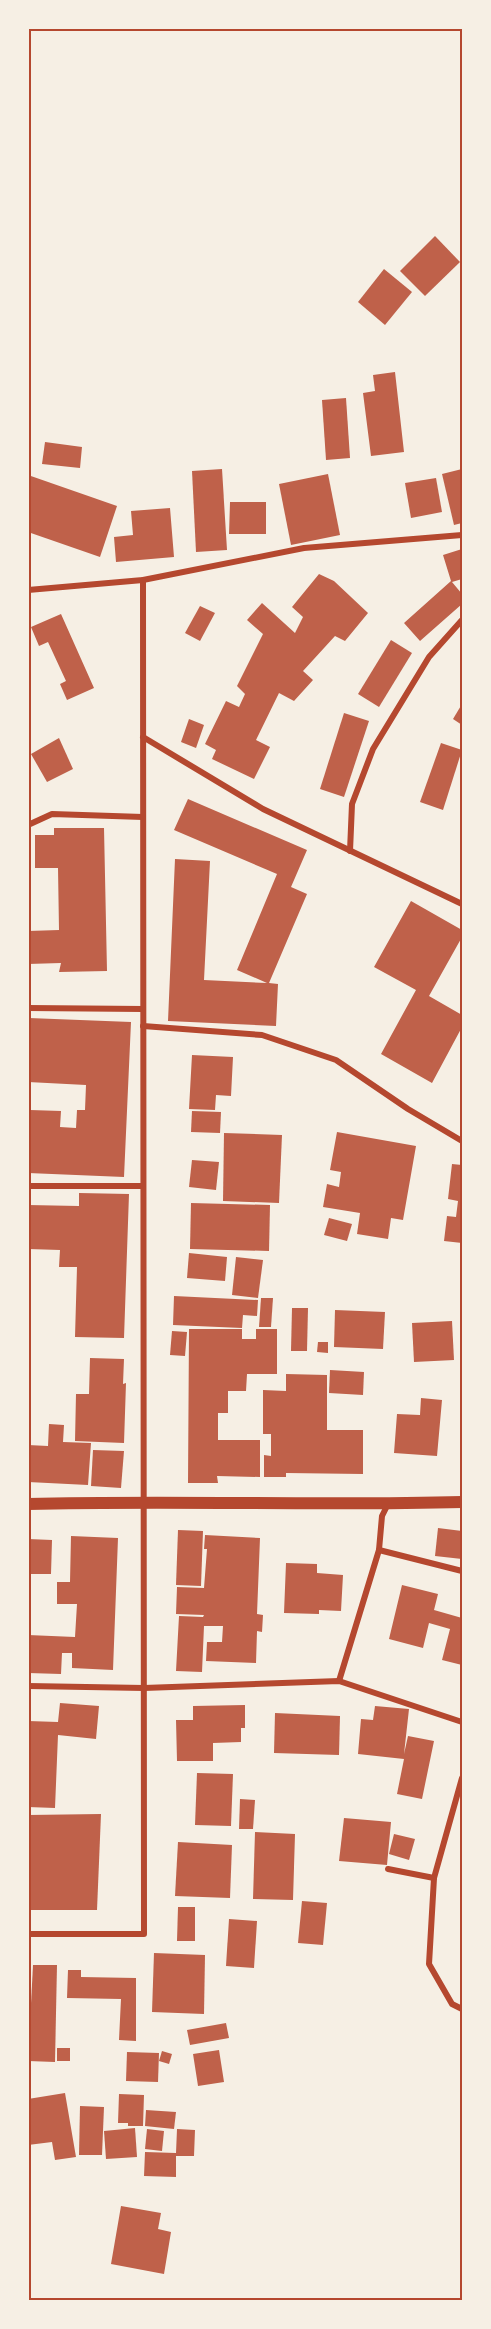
<svg xmlns="http://www.w3.org/2000/svg" width="491" height="2329" font-family="'Titillium Web',sans-serif">
	<style>
		.building { fill: #bf614a }
		.lines { fill: none; stroke-linecap: round; stroke-linejoin: round }
		.minor { stroke: #b5482f; stroke-width: 6 }
		.secondary { stroke: #b5482f; stroke-width: 12 }
		.neatline { fill: none; stroke: #b5482f; stroke-width: 2 }
	</style>
	<rect width="100%" height="100%" fill="#f6efe4"/>
	<!-- building -->
	<g class="building">
		<polygon points="435,236 460,262 425,296 400,271"/>
		<polygon points="384,269 412,292 385,325 358,302"/>
		<polygon points="395,372 404,452 371,456 363,393 375,391 373,375"/>
		<polygon points="346,398 350,458 326,460 322,400"/>
		<polygon points="45,442 82,447 80,468 42,464"/>
		<polygon points="222,469 227,550 196,552 192,471"/>
		<polygon points="462,469 462,523 454,525 442,474"/>
		<polygon points="328,474 340,535 291,545 279,484"/>
		<polygon points="28,475 117,506 100,557 28,532"/>
		<polygon points="436,478 442,512 411,518 405,483"/>
		<polygon points="230,502 266,502 266,534 229,534"/>
		<polygon points="170,508 174,557 116,562 114,537 133,535 131,511"/>
		<polygon points="462,549 462,579 452,582 462,594 462,604 420,641 404,623 451,581 443,555"/>
		<polygon points="319,574 334,581 368,613 345,641 335,636 303,671 313,680 294,701 279,693 256,740 270,747 254,779 212,759 216,750 205,744 226,701 239,707 245,694 237,686 263,634 247,620 262,603 295,633 303,617 292,607"/>
		<polygon points="200,606 215,613 200,641 185,633"/>
		<polygon points="61,614 94,688 67,700 60,684 66,681 48,642 39,646 31,627"/>
		<polygon points="391,640 412,653 379,707 358,694"/>
		<polygon points="462,704 462,725 453,719"/>
		<polygon points="344,713 369,721 344,797 320,789"/>
		<polygon points="189,719 204,725 196,748 181,742"/>
		<polygon points="59,738 73,769 47,782 31,754"/>
		<polygon points="441,743 462,750 443,810 420,802"/>
		<polygon points="188,799 307,850 291,887 307,894 269,983 278,984 276,1026 168,1021 175,859 210,861 204,980 267,983 237,970 277,874 174,830"/>
		<polygon points="54,828 104,828 107,971 59,972 61,963 28,964 28,931 59,930 58,868 35,868 35,835 54,835"/>
		<polygon points="411,901 462,930 462,937 429,996 462,1015 462,1027 432,1083 381,1054 416,990 374,967"/>
		<polygon points="29,1018 131,1022 124,1177 28,1173 30,1110 61,1111 60,1127 76,1128 77,1110 85,1110 86,1085 28,1082"/>
		<polygon points="192,1055 233,1057 231,1096 216,1095 215,1110 189,1109"/>
		<polygon points="192,1111 221,1112 220,1133 191,1132"/>
		<polygon points="337,1132 416,1146 403,1220 391,1218 388,1239 357,1234 360,1213 323,1207 327,1184 339,1187 341,1172 330,1170"/>
		<polygon points="224,1133 282,1135 279,1203 223,1201"/>
		<polygon points="192,1160 219,1162 216,1190 189,1187"/>
		<polygon points="452,1164 462,1165 462,1243 444,1241 447,1216 456,1217 458,1201 448,1199"/>
		<polygon points="79,1193 129,1194 124,1338 75,1337 77,1267 59,1267 60,1250 28,1249 28,1205 79,1206"/>
		<polygon points="191,1203 270,1205 269,1251 190,1249"/>
		<polygon points="329,1218 352,1224 347,1241 324,1235"/>
		<polygon points="189,1253 227,1257 225,1281 187,1278"/>
		<polygon points="236,1257 263,1260 258,1298 232,1295"/>
		<polygon points="174,1296 258,1300 257,1316 243,1315 242,1328 173,1325"/>
		<polygon points="261,1298 273,1298 271,1327 259,1327"/>
		<polygon points="292,1308 308,1308 307,1351 291,1351"/>
		<polygon points="335,1310 385,1312 383,1349 334,1347"/>
		<polygon points="452,1321 454,1360 414,1362 412,1323"/>
		<polygon points="189,1329 242,1329 242,1339 256,1339 256,1329 277,1329 277,1374 247,1374 246,1391 228,1391 228,1413 218,1413 218,1440 260,1440 260,1477 217,1476 218,1483 188,1483"/>
		<polygon points="172,1331 187,1332 185,1356 170,1355"/>
		<polygon points="318,1342 328,1342 328,1353 317,1352"/>
		<polygon points="90,1358 124,1359 123,1384 126,1383 124,1443 75,1441 76,1394 89,1394"/>
		<polygon points="330,1370 364,1372 363,1395 329,1393"/>
		<polygon points="286,1374 327,1375 327,1430 363,1430 363,1474 286,1473 286,1477 264,1477 264,1455 271,1456 271,1434 263,1434 263,1390 286,1391"/>
		<polygon points="421,1398 442,1400 437,1456 394,1453 397,1414 420,1415"/>
		<polygon points="49,1424 64,1425 63,1442 91,1443 88,1485 28,1482 28,1445 48,1446"/>
		<polygon points="93,1450 124,1451 121,1488 91,1486"/>
		<polygon points="438,1528 462,1531 462,1559 435,1556"/>
		<polygon points="178,1530 203,1531 201,1586 176,1585"/>
		<polygon points="205,1535 260,1538 257,1614 263,1615 262,1632 257,1631 256,1663 206,1661 207,1642 222,1642 223,1626 204,1626 202,1672 176,1671 179,1616 203,1617 204,1615 176,1614 177,1587 204,1588 207,1549 204,1549"/>
		<polygon points="71,1536 118,1538 113,1670 72,1668 72,1653 62,1653 61,1674 28,1673 28,1635 75,1637 77,1604 57,1604 57,1582 70,1582"/>
		<polygon points="28,1539 52,1540 51,1574 28,1574"/>
		<polygon points="286,1563 317,1564 317,1573 343,1575 341,1611 319,1610 319,1614 284,1613"/>
		<polygon points="402,1585 438,1594 434,1610 462,1618 462,1665 442,1660 450,1629 429,1623 423,1648 389,1639"/>
		<polygon points="60,1703 99,1706 96,1739 58,1735 55,1808 28,1807 28,1721 58,1722"/>
		<polygon points="245,1705 245,1728 241,1728 241,1742 213,1743 213,1761 177,1761 176,1720 193,1720 193,1706"/>
		<polygon points="375,1706 409,1709 404,1754 408,1736 434,1741 422,1799 397,1794 404,1759 358,1754 361,1719 373,1720"/>
		<polygon points="275,1713 340,1716 339,1755 274,1753"/>
		<polygon points="197,1773 233,1774 231,1826 195,1825"/>
		<polygon points="240,1799 255,1800 253,1829 239,1829"/>
		<polygon points="101,1814 97,1910 28,1910 28,1815"/>
		<polygon points="344,1818 391,1822 387,1865 339,1861"/>
		<polygon points="255,1832 295,1834 293,1900 253,1899"/>
		<polygon points="394,1834 415,1839 409,1860 389,1854"/>
		<polygon points="178,1842 232,1845 230,1898 175,1896"/>
		<polygon points="302,1901 327,1903 323,1945 298,1943"/>
		<polygon points="178,1907 195,1907 195,1941 177,1941"/>
		<polygon points="229,1919 257,1921 254,1968 226,1966"/>
		<polygon points="154,1953 205,1955 204,2014 152,2012"/>
		<polygon points="33,1965 57,1965 55,2062 28,2061"/>
		<polygon points="68,1970 81,1970 81,1977 136,1978 136,2041 119,2040 121,1999 67,1998"/>
		<polygon points="226,2023 229,2038 190,2045 187,2030"/>
		<rect x="57" y="2048" width="13" height="13"/>
		<polygon points="219,2050 224,2082 198,2086 193,2054"/>
		<polygon points="162,2051 172,2054 169,2064 159,2061"/>
		<polygon points="127,2052 159,2053 158,2082 126,2081"/>
		<polygon points="65,2093 76,2157 55,2160 52,2142 28,2145 28,2099"/>
		<polygon points="119,2094 144,2095 143,2126 128,2126 128,2123 118,2123"/>
		<polygon points="80,2106 104,2107 102,2155 79,2155"/>
		<polygon points="146,2110 176,2112 174,2129 145,2126"/>
		<polygon points="135,2128 137,2157 106,2159 104,2131"/>
		<polygon points="147,2129 164,2131 162,2151 145,2149"/>
		<polygon points="177,2129 195,2130 194,2156 176,2156 176,2177 144,2176 145,2152 176,2153"/>
		<polygon points="121,2206 161,2213 158,2229 171,2232 164,2274 111,2264"/>
	</g>
	<g class="lines">
		<!-- minor -->
		<g class="minor">
			<polyline points="28,590 143,580 304,548 462,535"/>
			<polyline points="143,737 263,809 462,904"/>
			<polyline points="28,825 52,814 143,817"/>
			<polyline points="350,851 352,804 373,749 429,657 462,620"/>
			<polyline points="28,1008 143,1009"/>
			<polyline points="143,1026 262,1035 336,1060 408,1109 462,1141"/>
			<polyline points="28,1186 143,1186"/>
			<polyline points="379,1550 382,1516 388,1504"/>
			<polyline points="339,1681 379,1550 462,1571"/>
			<polyline points="28,1686 144,1688 339,1681 462,1722"/>
			<polyline points="388,1869 434,1878 462,1778"/>
			<polyline points="434,1878 429,1964 452,2004 462,2009"/>
			<polyline points="28,1934 144,1934 143,580"/>
		</g>
		<!-- secondary -->
		<path class="secondary" d="M28 1504C173 1500 318 1506 462 1502"/>
	</g>
	<!-- border -->
	<rect width="491" height="2329" fill="none" stroke="#f6efe4" stroke-width="60"/>
	<rect x="30" y="30" width="431" height="2269" class="neatline"/>
</svg>
